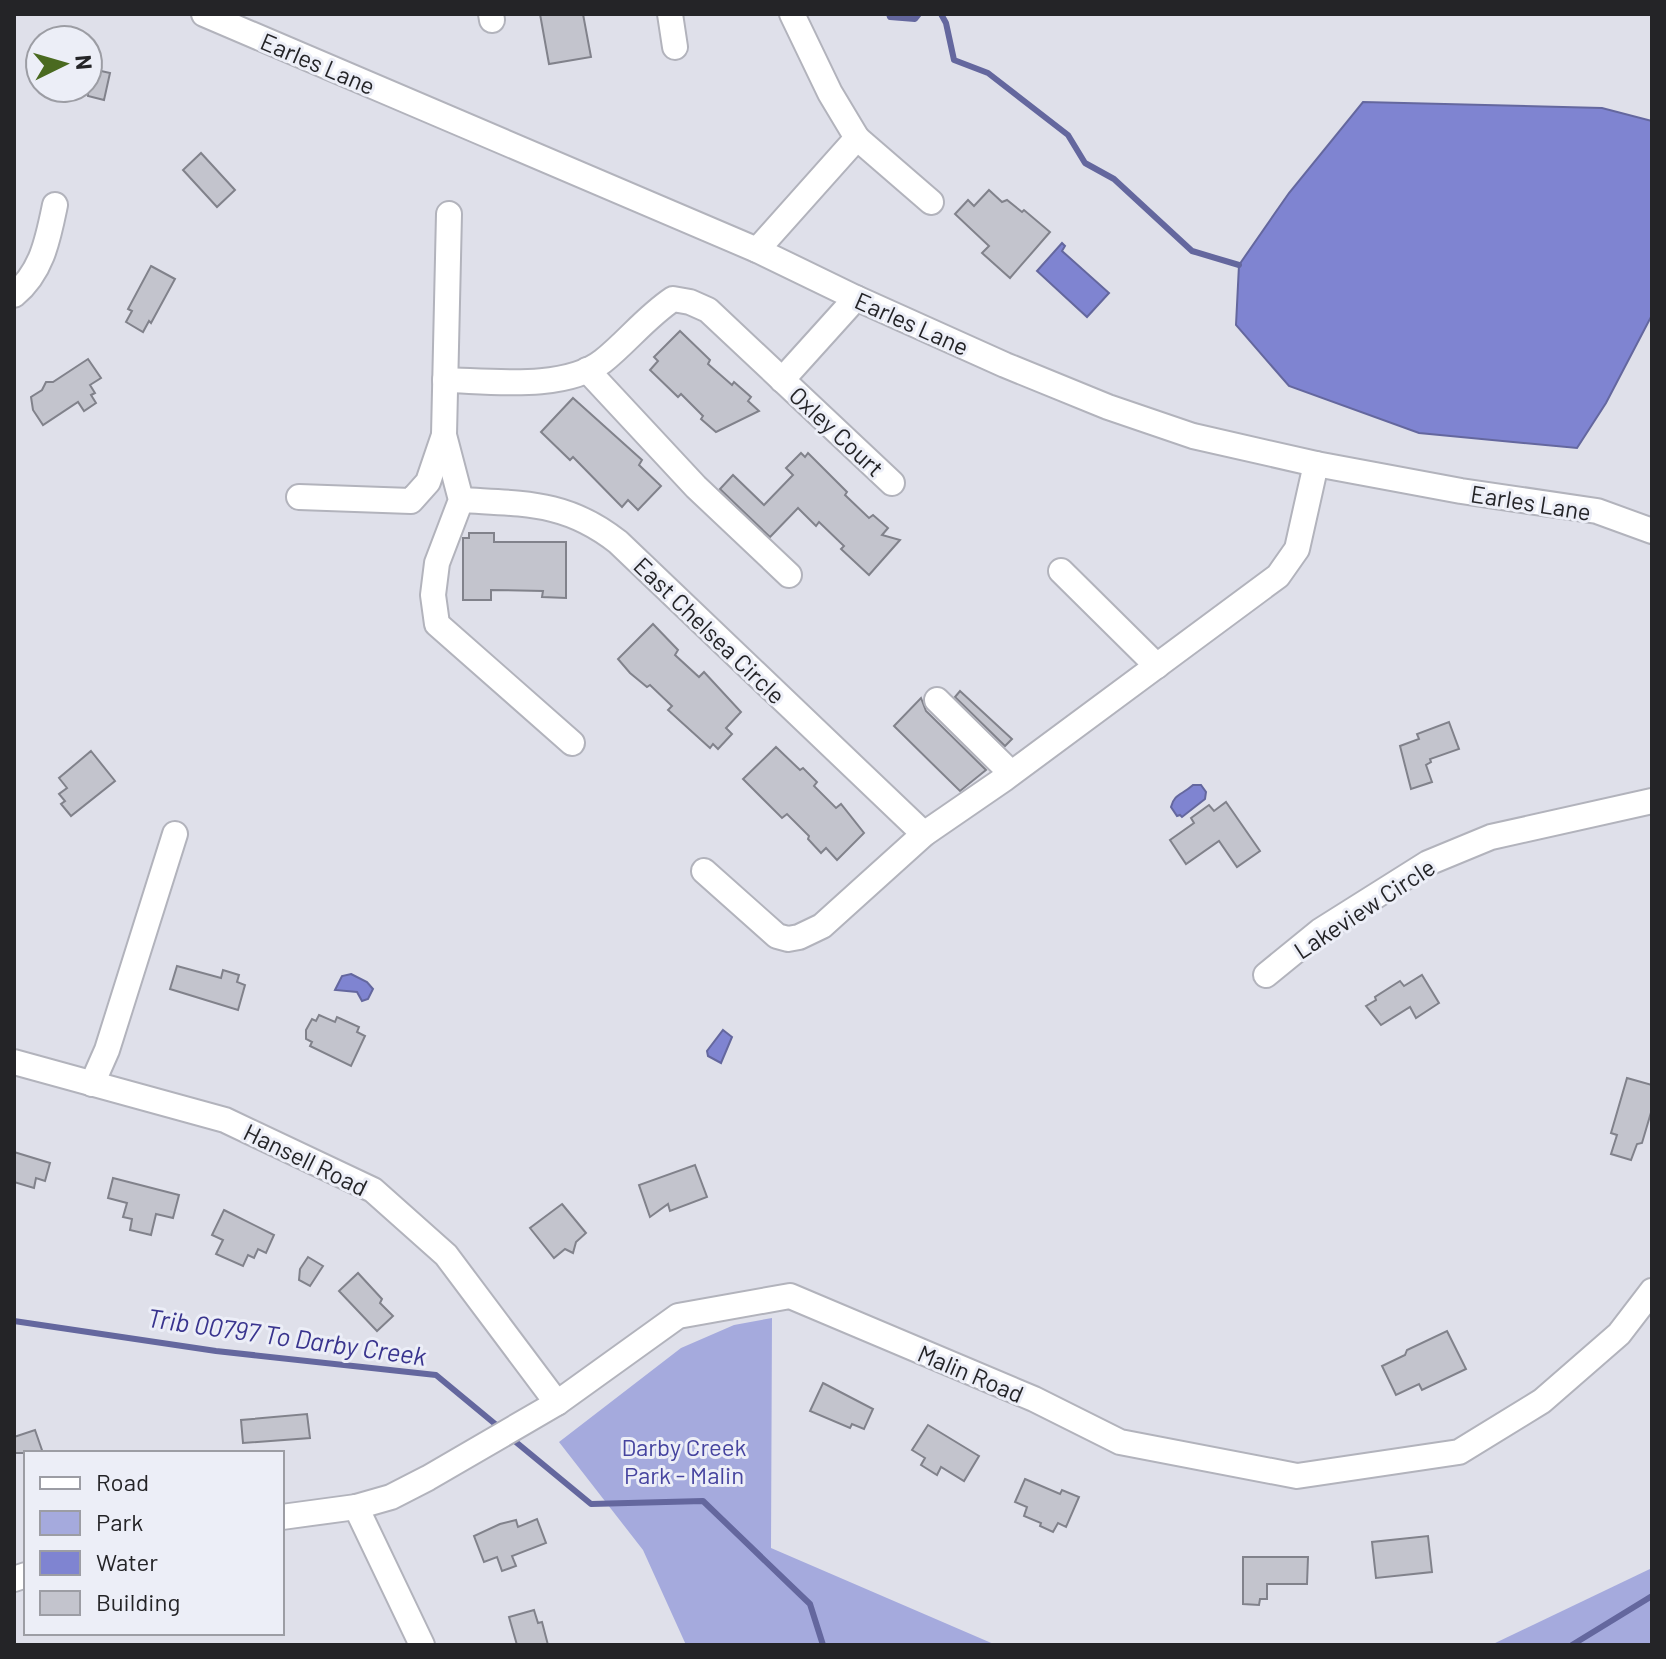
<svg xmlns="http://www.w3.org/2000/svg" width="1666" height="1659" font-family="Barlow,sans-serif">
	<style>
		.green { fill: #a5aadd }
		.water { fill: #7f84d1; stroke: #64679e; stroke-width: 2 }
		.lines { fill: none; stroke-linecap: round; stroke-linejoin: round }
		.stream { stroke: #64679e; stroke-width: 6 }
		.building { fill: #c3c4cd; stroke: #81828b; stroke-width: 2 }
		.minor-casing { stroke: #b2b3bc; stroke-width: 28 }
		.minor { stroke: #fff; stroke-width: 24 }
		.labels { text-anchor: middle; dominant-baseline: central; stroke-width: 6; stroke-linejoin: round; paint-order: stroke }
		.street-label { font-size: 24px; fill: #242427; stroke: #eceef7 }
		.park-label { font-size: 24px; fill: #46449f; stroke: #eceef7 }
		.water-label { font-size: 26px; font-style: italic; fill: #39348e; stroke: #eceef7 }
	</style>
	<rect width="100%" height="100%" fill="#dfe0ea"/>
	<!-- green -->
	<g class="green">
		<polygon points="772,1318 771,1548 996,1645 686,1645 643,1550 559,1442 681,1348 734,1325"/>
		<polygon points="1652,1568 1652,1645 1491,1645"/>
	</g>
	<!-- water -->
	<g class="water">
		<polygon points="1363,102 1602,108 1652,121 1652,315 1606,403 1577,448 1419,433 1289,386 1236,325 1239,265 1289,193"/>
		<polygon points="1062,243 1065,246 1062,251 1109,293 1087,317 1037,271"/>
		<path d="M1193 785H1201L1206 792 1205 799 1182 817 1180 815 1177 816 1171 807C1174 794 1182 795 1193 785Z"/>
		<polygon points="351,974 367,982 373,989 368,999 362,1001 357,992 335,990 342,976"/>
		<polygon points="723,1030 732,1037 721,1063 708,1056 707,1051"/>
	</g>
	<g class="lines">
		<!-- stream -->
		<g class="stream">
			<polyline points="889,14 890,17 915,19 919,14"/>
			<polyline points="941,14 946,23 954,60 988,73 1068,135 1085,163 1114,179 1192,251 1239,265"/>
			<polyline points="14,1321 216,1351 436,1375 500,1428"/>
			<polyline points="511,1438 591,1504 703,1501 810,1604 823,1645"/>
			<polyline points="1572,1645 1652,1596"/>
		</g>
	</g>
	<!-- building -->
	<g class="building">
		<polygon points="540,14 583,14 591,57 549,64"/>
		<polygon points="88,68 110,73 104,100 88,96"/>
		<polygon points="201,153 235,190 217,207 183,170"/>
		<polygon points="989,190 1002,202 1007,200 1022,212 1024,210 1050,232 1010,278 982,253 989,246 955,214 968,200 974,206"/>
		<polygon points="151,266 175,279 151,323 149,321 143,332 126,322 132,311 128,309"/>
		<polygon points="680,331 710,360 708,364 732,385 734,382 751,397 748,401 759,411 716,432 701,419 703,416 681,394 678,397 650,370 658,361 654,357"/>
		<polygon points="88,359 101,378 90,385 95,393 91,395 96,403 84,411 78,402 43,425 33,410 31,397 42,390 46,382 53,382"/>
		<polygon points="573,398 642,460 639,465 661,486 638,510 628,500 622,507 573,457 570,460 541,432"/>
		<polygon points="801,453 805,457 808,453 847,492 845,495 869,518 873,515 888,528 882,535 900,540 869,575 841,549 844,546 819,522 816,526 798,508 770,537 720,489 733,475 764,505 793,475 786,468"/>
		<polygon points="469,533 494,533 494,542 566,542 566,598 542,597 543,591 491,590 491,600 463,600 463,538 469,538"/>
		<polygon points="653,624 678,650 675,655 699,677 704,672 741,712 726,728 732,734 718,749 713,744 710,748 668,710 672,706 650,685 647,687 630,673 618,659"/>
		<polygon points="960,691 1012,739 1005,746 955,697"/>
		<polygon points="921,698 926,711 986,770 960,791 894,726"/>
		<polygon points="1449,722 1459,749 1430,759 1431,762 1426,765 1432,782 1411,789 1400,746 1419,739 1417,734"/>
		<polygon points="776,747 800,770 803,768 817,782 814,786 836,808 841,804 864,833 837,860 826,848 821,853 808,839 809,836 787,814 782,818 743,779"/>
		<polygon points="91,751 115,781 71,816 61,804 65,801 59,794 67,788 59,778"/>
		<polygon points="1226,802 1260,851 1237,867 1219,841 1186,864 1170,840 1194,823 1191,818 1209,805 1214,811"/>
		<polygon points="177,966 221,978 223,970 239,975 237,982 245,985 238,1010 170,989"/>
		<polygon points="1422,975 1439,1003 1416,1018 1410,1007 1381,1025 1366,1006 1376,1000 1375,997 1400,981 1404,986"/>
		<polygon points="319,1015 335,1022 337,1017 359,1027 357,1032 365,1036 351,1066 310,1046 312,1042 306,1039 306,1030 312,1019 316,1021"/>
		<polygon points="1627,1078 1652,1085 1652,1109 1642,1143 1637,1144 1631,1160 1611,1154 1617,1135 1611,1133"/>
		<polygon points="14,1152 50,1163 45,1181 36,1178 34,1188 14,1182"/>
		<polygon points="695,1165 707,1197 670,1211 668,1204 650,1217 639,1185"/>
		<polygon points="113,1178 179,1195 173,1218 156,1214 151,1235 130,1230 132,1219 123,1217 127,1203 108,1198"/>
		<polygon points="562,1204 586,1233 576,1242 573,1253 565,1249 554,1258 530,1228"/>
		<polygon points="224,1210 274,1235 266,1253 258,1249 254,1258 248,1255 243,1266 216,1254 223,1240 212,1235"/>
		<polygon points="308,1257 323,1266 310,1286 299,1280 300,1269"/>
		<polygon points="358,1273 382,1299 380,1303 393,1316 377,1331 339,1291"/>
		<polygon points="1447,1331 1466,1369 1422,1390 1419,1384 1396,1395 1382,1366 1405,1355 1407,1350"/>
		<polygon points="823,1383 873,1409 864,1429 852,1424 850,1428 810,1411"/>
		<polygon points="307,1414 310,1438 243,1443 241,1420"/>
		<polygon points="928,1425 979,1456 964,1481 941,1467 937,1475 921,1465 925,1458 912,1450"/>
		<polygon points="35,1430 43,1453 14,1453 14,1437"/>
		<polygon points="1025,1479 1060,1494 1062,1490 1079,1497 1066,1527 1058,1523 1053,1532 1040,1526 1041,1523 1024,1516 1027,1507 1015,1502"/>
		<polygon points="537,1519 546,1543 512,1556 516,1566 502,1571 497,1557 484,1562 474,1536 500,1524 516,1520 518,1527"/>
		<polygon points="1428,1536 1432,1572 1376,1578 1372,1542"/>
		<polygon points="1243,1557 1308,1557 1307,1584 1267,1584 1267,1599 1260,1599 1259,1605 1243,1604"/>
		<polygon points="534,1610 538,1623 542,1622 548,1645 517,1645 509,1617"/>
	</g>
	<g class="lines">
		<!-- minor casing -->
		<g class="minor-casing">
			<g id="minor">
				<polyline points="204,14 757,250 856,298 1005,365 1108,407 1193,436 1316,464 1461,491 1597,511 1652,531"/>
				<polyline points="491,14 492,20"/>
				<polyline points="670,14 675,47"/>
				<polyline points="857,138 931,202"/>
				<polyline points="449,214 444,435 461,500 437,563 433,595 437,624 572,743"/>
				<polyline points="757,250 857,138 830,93 792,14"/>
				<path d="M14 295C42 272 48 239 55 205"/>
				<polyline points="587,370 696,487 789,575"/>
				<path d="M445 380C490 381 565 391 603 361 627 342 646 317 673 299L690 302 708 310 892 483"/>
				<polyline points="782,380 856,298"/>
				<polyline points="299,497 411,501 428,482 444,435"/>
				<path d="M461 500C524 504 566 501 618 542L924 834"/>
				<polyline points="1061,571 1157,666"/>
				<polyline points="937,700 1011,773"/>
				<polyline points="704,871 777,936 788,939 799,937 822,926 924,834 1004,779 1278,576 1297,549 1316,464"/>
				<polyline points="1266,975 1320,931 1428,863 1491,837 1652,801"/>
				<polyline points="14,1062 225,1120 373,1190 446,1255 557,1403"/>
				<polyline points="92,1084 107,1050 175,834"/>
				<polyline points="356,1507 422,1645"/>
				<polyline points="282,1517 356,1507 391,1497 428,1478 557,1403 678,1316 790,1296 1034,1399 1120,1442 1297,1476 1459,1452 1542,1401 1619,1334 1652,1291"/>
				<polyline points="14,1579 26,1575"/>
			</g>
		</g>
		<!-- minor -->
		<use href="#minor" class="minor"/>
	</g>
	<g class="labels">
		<!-- street labels -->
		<g class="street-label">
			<text transform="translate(318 63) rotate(23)">Earles Lane</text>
			<text transform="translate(912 323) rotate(24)">Earles Lane</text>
			<text transform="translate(837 431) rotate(43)">Oxley Court</text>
			<text transform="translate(1531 502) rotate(9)">Earles Lane</text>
			<text transform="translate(710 630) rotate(44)">East Chelsea Circle</text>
			<text transform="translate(1364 908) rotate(-33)">Lakeview Circle</text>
			<text transform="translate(306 1159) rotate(26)">Hansell Road</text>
			<text transform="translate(971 1373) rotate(23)">Malin Road</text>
		</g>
		<!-- park labels -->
		<g class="park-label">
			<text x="684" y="1446">Darby Creek<tspan x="684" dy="28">Park - Malin</tspan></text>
		</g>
		<!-- water labels -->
		<g class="water-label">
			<text transform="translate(287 1336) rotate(8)">Trib 00797 To Darby Creek</text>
		</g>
	</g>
	<!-- border -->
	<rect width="1666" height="1659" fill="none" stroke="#242427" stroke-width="32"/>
	<!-- legend -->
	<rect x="24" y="1451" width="260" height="184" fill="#eceef7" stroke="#9c9da4" stroke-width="2"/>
	<rect x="40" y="1477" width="40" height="12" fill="#ffffff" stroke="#9c9da4" stroke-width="2"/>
	<text x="96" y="1491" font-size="24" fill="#242427">Road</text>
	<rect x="40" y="1511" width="40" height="24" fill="#a5aadd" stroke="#9c9da4" stroke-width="2"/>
	<text x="96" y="1531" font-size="24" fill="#242427">Park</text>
	<rect x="40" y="1551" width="40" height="24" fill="#7f84d1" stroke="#9c9da4" stroke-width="2"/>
	<text x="96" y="1571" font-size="24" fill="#242427">Water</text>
	<rect x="40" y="1591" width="40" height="24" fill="#c3c4cd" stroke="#9c9da4" stroke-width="2"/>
	<text x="96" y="1611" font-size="24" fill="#242427">Building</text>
	<!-- north arrow -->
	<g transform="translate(64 64) rotate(85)"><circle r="38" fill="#eceef7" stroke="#9c9da4" stroke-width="2"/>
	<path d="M0-6L14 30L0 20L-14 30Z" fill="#4a6a20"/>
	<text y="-12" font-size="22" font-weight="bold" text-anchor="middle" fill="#242427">N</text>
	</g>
</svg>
